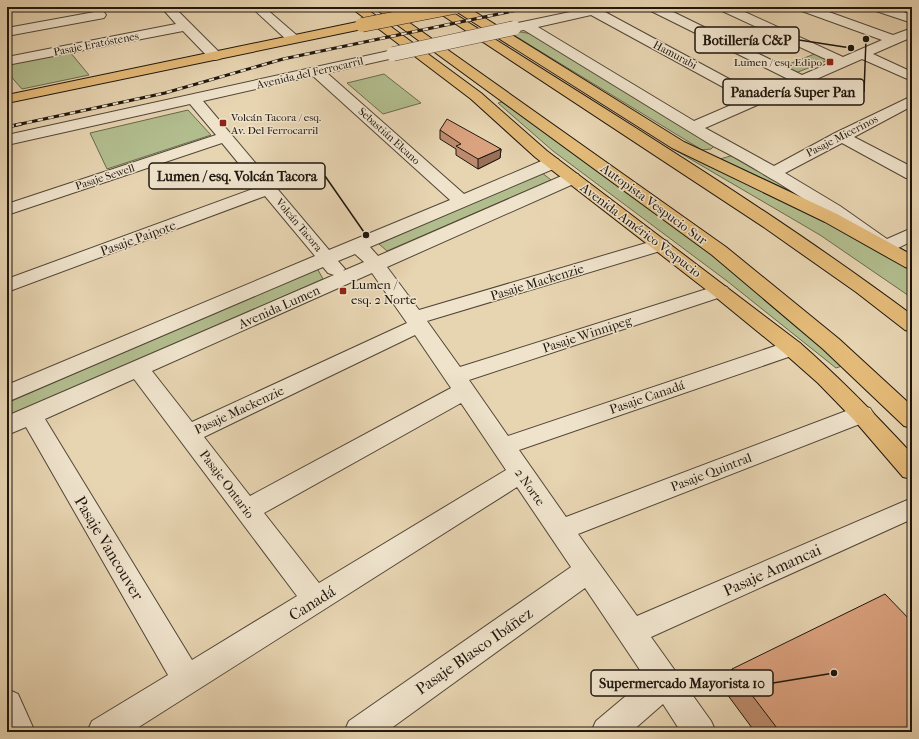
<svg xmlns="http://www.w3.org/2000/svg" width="919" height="739" font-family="'IM FELL French Canon',serif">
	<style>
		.green { fill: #b2bd8e; stroke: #696a4e }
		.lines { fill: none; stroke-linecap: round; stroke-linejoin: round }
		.minor-casing { stroke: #524637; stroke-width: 2 }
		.major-casing { stroke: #20170e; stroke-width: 2 }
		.highway-casing { stroke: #20170e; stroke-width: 2 }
		.minor { fill: #efe3cc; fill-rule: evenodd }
		.major { fill: #e4ba78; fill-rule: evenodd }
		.highway { fill: #e4ba78; fill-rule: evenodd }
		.rail-far1-casing { stroke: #20170e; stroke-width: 3 }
		.rail-casing { stroke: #20170e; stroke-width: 3.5 }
		.rail-far1 { stroke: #efe3cc; stroke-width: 2; stroke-dasharray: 5.5; stroke-linecap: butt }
		.rail { stroke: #efe3cc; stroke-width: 2.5; stroke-dasharray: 7; stroke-linecap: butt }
		.minor-bridge-casing { stroke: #524637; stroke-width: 15; stroke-linecap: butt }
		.major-bridge-casing { stroke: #20170e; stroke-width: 15; stroke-linecap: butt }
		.minor-bridge { stroke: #efe3cc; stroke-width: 14 }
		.major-bridge { stroke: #e4ba78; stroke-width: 14 }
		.wall { fill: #bc8b6d; stroke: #20170e }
		.shaded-wall { fill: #997159; stroke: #20170e }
		.building { fill: #dba27f; stroke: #20170e }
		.poi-dot { fill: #8f2418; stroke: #efe3cc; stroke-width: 1.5 }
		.labels { text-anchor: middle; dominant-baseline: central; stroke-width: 3; stroke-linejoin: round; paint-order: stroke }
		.far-street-label { font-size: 11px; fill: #20170e; stroke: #efe3cc }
		.far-poi-label { font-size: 11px; fill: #20170e; stroke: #efe3cc; text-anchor: end }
		.street-label { font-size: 13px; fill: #20170e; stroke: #efe3cc }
		.poi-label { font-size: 13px; fill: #20170e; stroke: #efe3cc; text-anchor: start }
		.near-street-label { font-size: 16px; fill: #20170e; stroke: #efe3cc }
		.leader { fill: none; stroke: #20170e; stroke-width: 1.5 }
		.callout-dot { fill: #20170e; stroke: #efe3cc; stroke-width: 1.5 }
		.callout { fill: #efe3cc; stroke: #20170e; stroke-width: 1.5 }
		.callout-label { font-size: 14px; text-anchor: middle; font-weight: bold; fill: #20170e }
	</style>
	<rect width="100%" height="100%" fill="#e7d4b1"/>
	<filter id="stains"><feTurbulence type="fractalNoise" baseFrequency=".005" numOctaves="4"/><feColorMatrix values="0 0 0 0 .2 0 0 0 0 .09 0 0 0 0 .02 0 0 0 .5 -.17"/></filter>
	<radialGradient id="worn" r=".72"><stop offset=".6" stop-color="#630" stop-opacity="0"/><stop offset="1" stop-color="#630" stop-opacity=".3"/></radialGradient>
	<!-- green -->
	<g class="green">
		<polygon points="521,32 532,34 714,146 711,149 702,150 512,34"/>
		<polygon points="70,52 89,75 22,89 7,72 7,64"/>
		<polygon points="817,53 831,59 793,74 779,68"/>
		<polygon points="384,74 421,103 383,114 347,83"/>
		<path d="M502 102C601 172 701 241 794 320 811 334 826 351 842 366L836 368 727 281 553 151 498 103Z"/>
		<polygon points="188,110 211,135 107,169 90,133"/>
		<polygon points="675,150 679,151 800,207 912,270 912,298 820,235"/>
		<polygon points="734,155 803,197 720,159"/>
		<polygon points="541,172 551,180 387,251 379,244"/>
		<polygon points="317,268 323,279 7,417 7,403"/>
	</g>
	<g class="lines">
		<!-- minor casing -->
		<g class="minor-casing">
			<g id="minor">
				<polygon points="161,7 174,7 220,53 222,56 220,59 215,60 210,59 183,31 7,65 7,57 176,24"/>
				<polygon points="251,7 264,7 301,39 299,42 289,42"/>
				<path d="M594 7H613L611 11 605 12 757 94 790 80 649 10 647 7H663L802 75 832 62 720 10 718 7H734L843 57 882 40 799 10 797 7H815L893 35 912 28V37L873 54 912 72V81L862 59 705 128 774 166 835 133 912 96V106L854 137 912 167V179L906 178 842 143 785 173 840 206 887 239 912 228V241C901 246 891 254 878 251 846 225 812 204 777 182 756 170 736 157 713 146L524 30 518 31 513 30 512 27 513 24ZM591 15 745 99 694 121 538 27Z"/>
				<polygon points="871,7 889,7 912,15 912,23 873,10"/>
				<polygon points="100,11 104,12 106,15 104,18 7,36 7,28"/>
				<path d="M393 50 398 51 400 54 398 57 327 73 464 194 546 159 552 158 558 159 560 163 558 167 370 247 378 256 566 174 572 173 578 174 580 178 578 182 387 267 419 310 653 241 660 239 667 241 669 245 667 249 427 321 460 367 713 287 720 285 727 287 730 291 727 295 469 380 508 436 784 343 792 341 800 343 803 348 800 353 519 450 566 517 854 408 862 406 870 408 874 414 870 420 578 534 637 616 912 498V519L651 637 711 721 716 732H681L663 704 631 732H591L596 721 646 679 585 588 386 732H344L349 721 571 567 517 487 131 732H87L92 721 168 675 26 427 7 435V416L334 275 328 273 323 267 7 402V385L315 256 265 196 7 292V279L258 187 222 143 7 215V204L216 135 190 104 7 145V135ZM313 76 450 200 329 250 203 101ZM355 254 364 262 343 271 345 269 338 261ZM372 273 407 323 192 422 152 371ZM415 335 451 388 250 496 204 437ZM134 379 297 596 192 660 45 419ZM461 403 506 470 319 583 264 513Z"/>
				<polygon points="7,689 18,694 35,732 7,732"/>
			</g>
		</g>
		<!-- major casing -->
		<g class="major-casing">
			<g id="major">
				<path d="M350 7H364L481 93 547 151 800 343C840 378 876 415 912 454V479L903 477 854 420 818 383 784 353 713 295 535 157 471 99Z"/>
				<polygon points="452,7 467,7 684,142 837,214 912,255 912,269 905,267 825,222 672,148 454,10"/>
				<polygon points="362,21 367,22 368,25 367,28 7,103 7,95"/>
			</g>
		</g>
		<!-- highway casing -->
		<g class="highway-casing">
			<g id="highway">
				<polygon points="373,7 387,7 726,247 839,339 912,406 912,428 904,426 823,349 712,255"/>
				<path d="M430 7H444C601 107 763 204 912 315V332L905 330 856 292 765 228Z"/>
			</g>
		</g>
		<!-- minor -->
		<use href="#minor" class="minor"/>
		<!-- major -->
		<use href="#major" class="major"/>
		<!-- highway -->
		<use href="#highway" class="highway"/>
		<!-- rail-far1 casing -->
		<g class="rail-far1-casing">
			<polyline id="rail-far1" points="16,125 165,93 283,59 532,7"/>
		</g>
		<!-- rail casing -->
		<g class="rail-casing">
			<polyline id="rail" points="7,127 21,124"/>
		</g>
		<!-- rail-far1 -->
		<use href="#rail-far1" class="rail-far1"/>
		<!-- rail -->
		<use href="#rail" class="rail"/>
		<!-- minor-bridge casing -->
		<g class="minor-bridge-casing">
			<polyline id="minor-bridge" points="393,54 514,28"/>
		</g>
		<!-- major-bridge casing -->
		<g class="major-bridge-casing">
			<polyline id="major-bridge" points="362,25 454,7"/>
		</g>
		<!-- minor-bridge -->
		<use href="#minor-bridge" class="minor-bridge"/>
		<!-- major-bridge -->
		<use href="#major-bridge" class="major-bridge"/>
	</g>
	<!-- wall -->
	<g class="wall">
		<polygon points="440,130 501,149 500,158 478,169 456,155 456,149 440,139"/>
		<polygon points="732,669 912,732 755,732 724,690"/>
	</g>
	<!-- shaded-wall -->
	<polygon class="shaded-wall" points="501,149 500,158 478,169 478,159"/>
	<!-- building -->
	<g class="building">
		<polygon points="447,119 501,149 478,159 456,146 461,144 440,130"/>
		<polygon points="885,594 912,622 912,732 780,732 732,669"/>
	</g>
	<!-- markers -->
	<g class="poi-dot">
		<rect x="826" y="58" width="8" height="8" rx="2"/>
		<rect x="219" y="119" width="8" height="8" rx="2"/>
		<rect x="339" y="287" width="8" height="8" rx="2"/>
	</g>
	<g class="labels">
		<!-- far-street labels -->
		<g class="far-street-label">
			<text transform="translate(96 44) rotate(-11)">Pasaje Eratóstenes</text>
			<text transform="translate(675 55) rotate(28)">Hamurabi</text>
			<text transform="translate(310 73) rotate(-13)">Avenida del Ferrocarril</text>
			<text transform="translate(389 136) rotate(42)">Sebastián Elcano</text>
			<text transform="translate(842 136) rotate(-27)">Pasaje Micerinos</text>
			<text transform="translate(105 177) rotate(-18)">Pasaje Sewell</text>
			<text transform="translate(299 225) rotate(50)">Volcán Tacora</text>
		</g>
		<!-- far-poi labels -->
		<g class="far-poi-label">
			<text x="822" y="62">Lumen / esq. Edipo</text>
			<text x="231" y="117" text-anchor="start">Volcán Tacora / esq.<tspan x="231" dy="13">Av. Del Ferrocarril</tspan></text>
		</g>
		<!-- street labels -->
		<g class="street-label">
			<text transform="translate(654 204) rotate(36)">Autopista Vespucio Sur</text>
			<text transform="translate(641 230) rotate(37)">Avenida Américo Vespucio</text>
			<text transform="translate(138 238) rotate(-20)">Pasaje Paipote</text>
			<text transform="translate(537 282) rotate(-17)">Pasaje Mackenzie</text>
			<text transform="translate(279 307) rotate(-24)">Avenida Lumen</text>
			<text transform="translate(587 334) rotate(-18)">Pasaje Winnipeg</text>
			<text transform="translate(647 397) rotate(-19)">Pasaje Canadá</text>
			<text transform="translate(239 410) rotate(-25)">Pasaje Mackenzie</text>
			<text transform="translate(711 472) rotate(-21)">Pasaje Quintral</text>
			<text transform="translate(227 484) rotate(53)">Pasaje Ontario</text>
			<text transform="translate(530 487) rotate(55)">2 Norte</text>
		</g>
		<!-- poi labels -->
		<g class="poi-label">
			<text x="351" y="284">Lumen /<tspan x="351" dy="15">esq. 2 Norte</tspan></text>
		</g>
		<!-- near-street labels -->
		<g class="near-street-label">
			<text transform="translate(109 548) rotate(59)">Pasaje Vancouver</text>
			<text transform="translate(772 570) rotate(-24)">Pasaje Amancai</text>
			<text transform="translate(312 603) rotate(-32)">Canadá</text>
			<text transform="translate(474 651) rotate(-35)">Pasaje Blasco Ibáñez</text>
		</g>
	</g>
	<!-- callouts -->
	<path class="leader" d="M851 48L799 40M866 39L864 92M366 235L325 176M834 673L773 683"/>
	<g class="callout-dot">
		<circle cx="851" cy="48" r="4"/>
		<circle cx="866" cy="39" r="4"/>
		<circle cx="366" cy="235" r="4"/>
		<circle cx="834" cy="673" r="4"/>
	</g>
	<g class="callout">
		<rect x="695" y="27" width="104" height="26" rx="4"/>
		<rect x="723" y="79" width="141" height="26" rx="4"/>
		<rect x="149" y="163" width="176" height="26" rx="4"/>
		<rect x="591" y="670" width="182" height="26" rx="4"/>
	</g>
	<g class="callout-label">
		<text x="747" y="45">Botillería C&amp;P</text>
		<text x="793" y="97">Panadería Super Pan</text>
		<text x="237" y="181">Lumen / esq. Volcán Tacora</text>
		<text x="682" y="688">Supermercado Mayorista 10</text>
	</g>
	<!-- margin -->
	<rect width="919" height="739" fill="none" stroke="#e7d4b1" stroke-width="24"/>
	<rect x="8" y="8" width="903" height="723" fill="none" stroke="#20170e" stroke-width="2"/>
	<rect x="12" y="12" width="895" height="715" fill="none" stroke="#20170e"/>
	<rect width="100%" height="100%" filter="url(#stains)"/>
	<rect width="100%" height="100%" fill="url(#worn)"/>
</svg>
